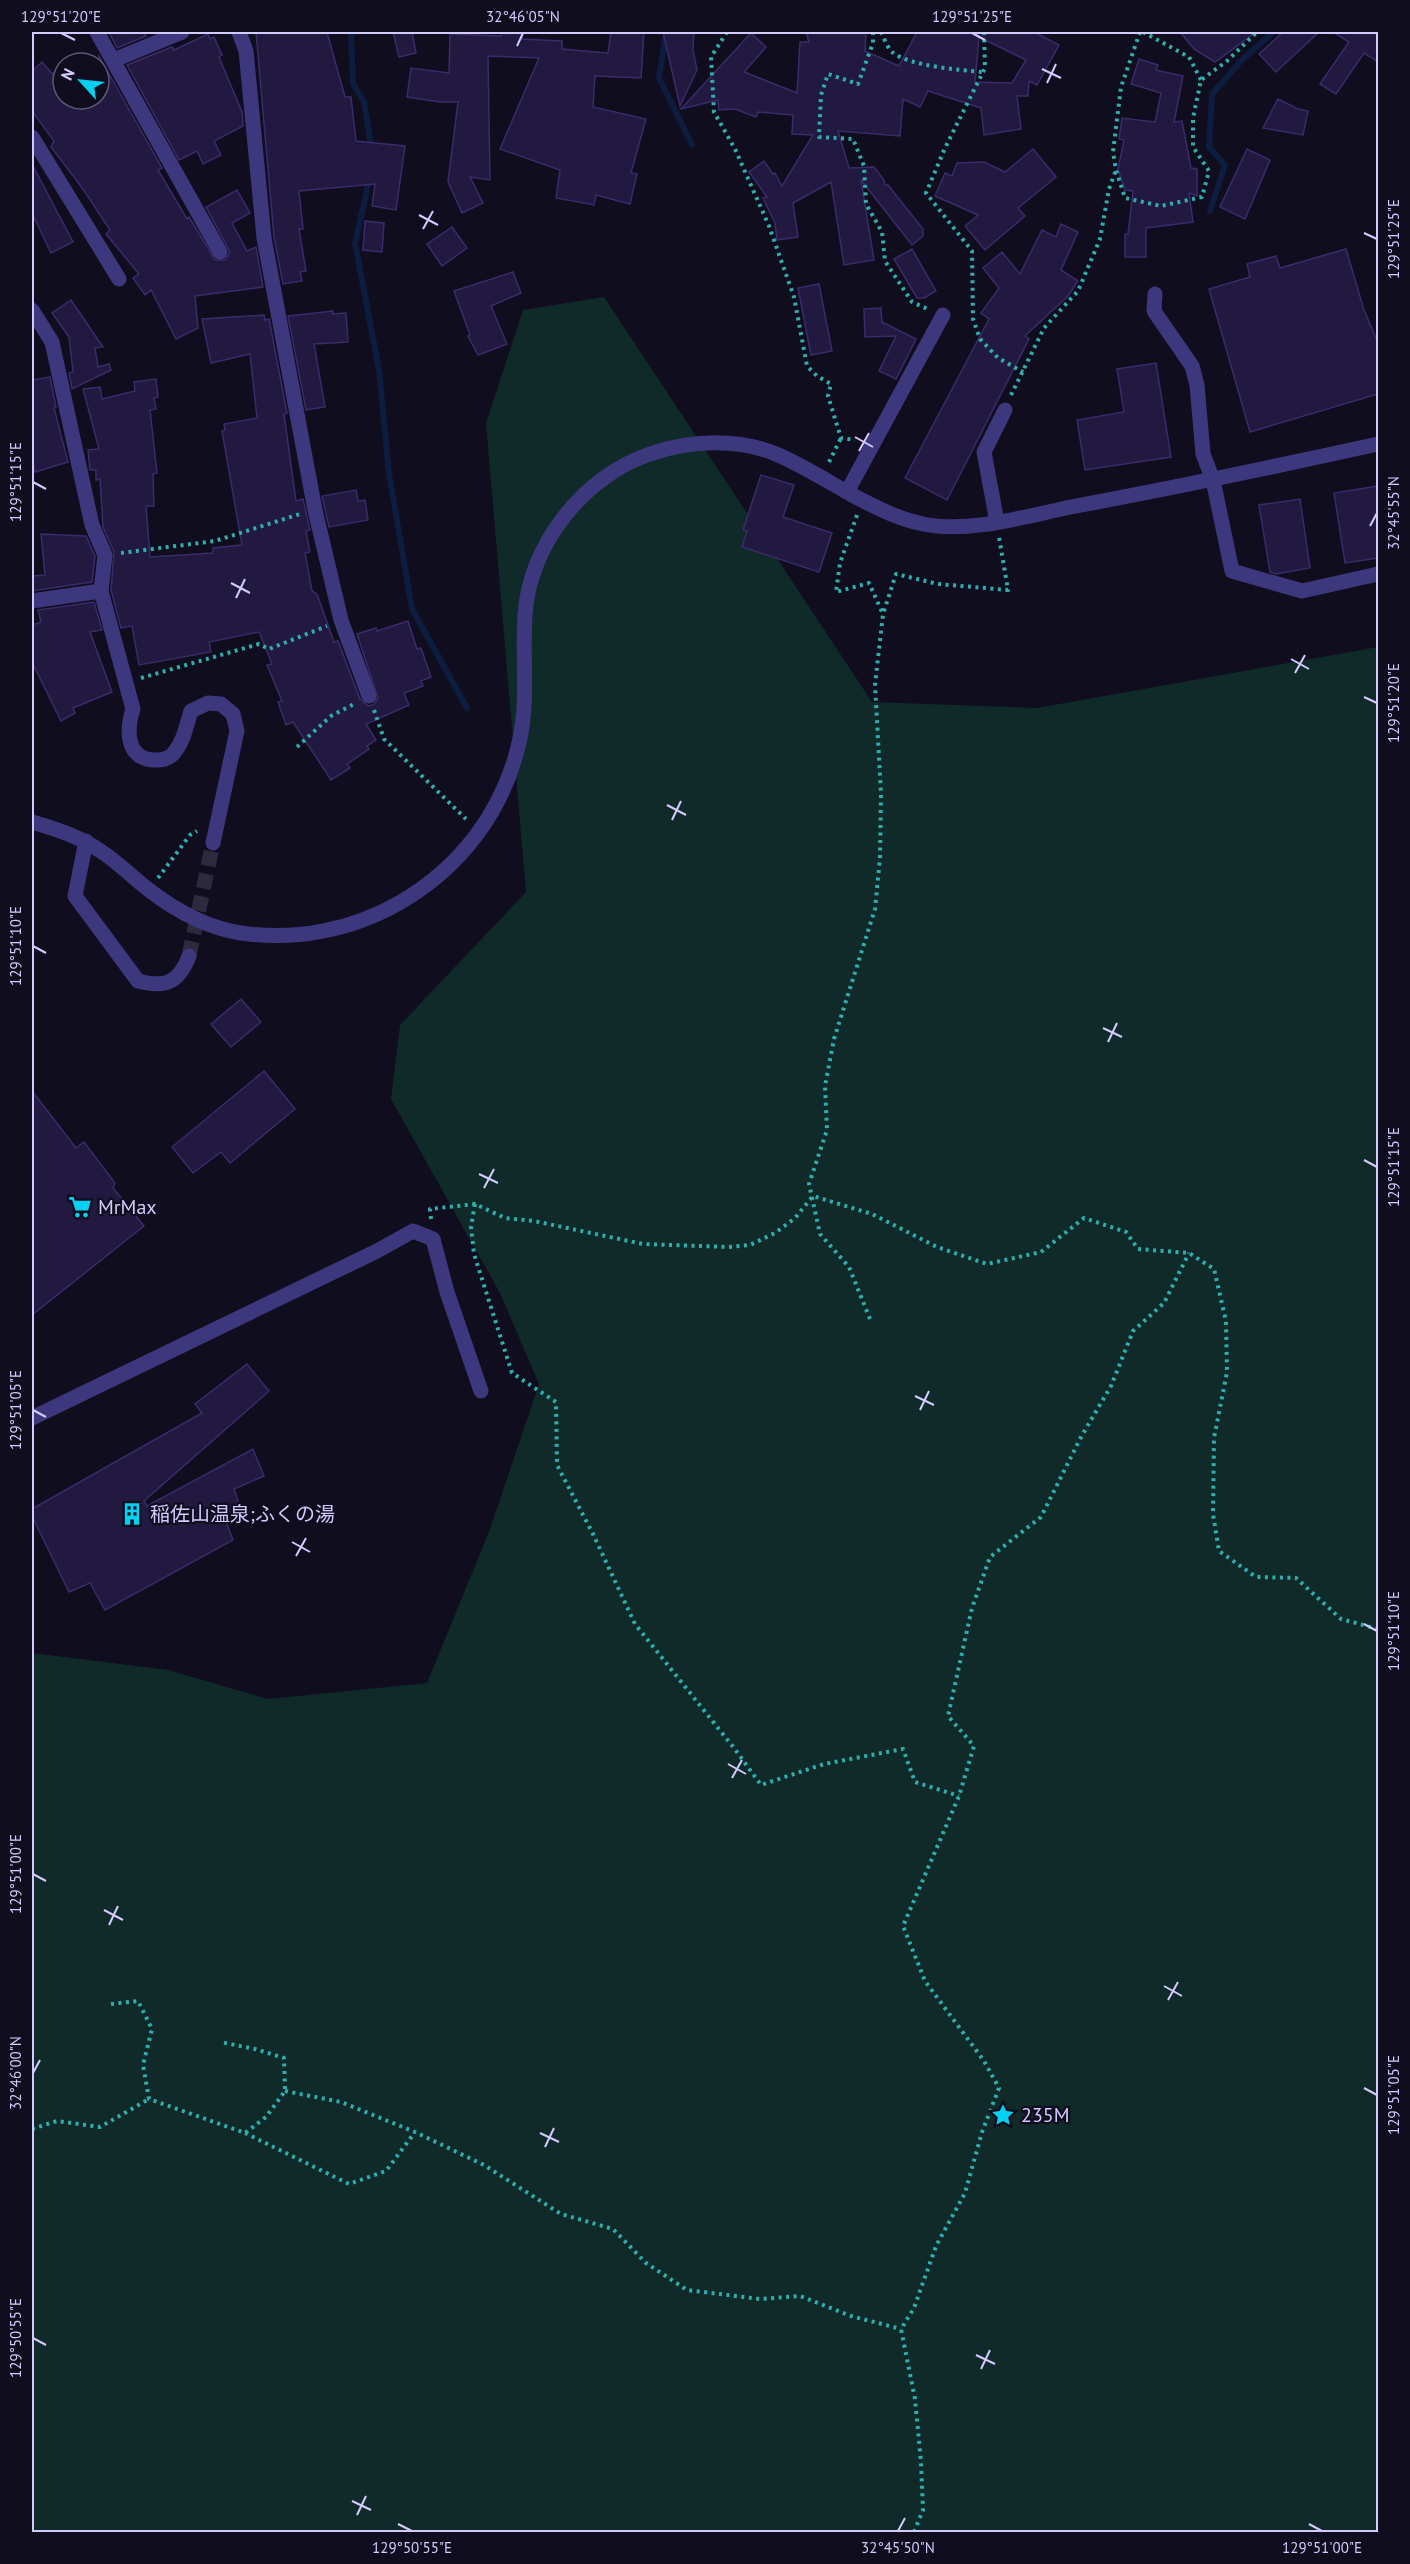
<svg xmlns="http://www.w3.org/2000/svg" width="1410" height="2564" font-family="'PT Sans','Noto Sans JP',sans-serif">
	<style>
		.green { fill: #102929 }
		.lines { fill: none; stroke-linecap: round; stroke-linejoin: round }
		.stream { stroke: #0c1d3f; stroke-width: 6 }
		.building { fill: #221940; stroke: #3a2b6b; stroke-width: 1.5; fill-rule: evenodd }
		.minor-tunnel { stroke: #2d2a40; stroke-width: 15; stroke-dasharray: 15 8; stroke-linecap: butt }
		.path { stroke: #2faeab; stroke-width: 4; stroke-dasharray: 3 4.5; stroke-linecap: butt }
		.minor { stroke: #3d387d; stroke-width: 15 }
		.ticks { fill: none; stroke: #d3cbfe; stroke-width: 2 }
		.labels { text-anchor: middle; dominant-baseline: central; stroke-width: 4.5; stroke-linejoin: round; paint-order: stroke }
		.poi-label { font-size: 20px; fill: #d3cbfe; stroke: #100d1f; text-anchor: start }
		.neatline { fill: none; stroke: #d3cbfe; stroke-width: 2 }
		.ticks-label { font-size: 15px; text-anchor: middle; fill: #d3cbfe }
	</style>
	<rect width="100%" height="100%" fill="#100d1f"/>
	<!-- green -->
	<polygon class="green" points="604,297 872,702 1037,708 1378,647 1378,2532 32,2532 32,1653 168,1670 268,1699 427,1683 490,1529 539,1384 500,1293 391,1099 400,1025 526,892 486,423 523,310"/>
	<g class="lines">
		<!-- stream -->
		<g class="stream">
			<polyline points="351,32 353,84 364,102 372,150"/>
			<polyline points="670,32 665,38 659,78 692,145"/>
			<polyline points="370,177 355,243 379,370 389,474 412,609 467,708"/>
			<polyline points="1210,211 1225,165 1209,147 1212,94 1241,61 1273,32"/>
		</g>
	</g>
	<!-- building -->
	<g class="building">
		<polygon points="109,32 144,32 146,36 117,48"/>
		<polygon points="256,32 327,32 345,97 351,97 356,141 405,146 396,210 372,206 375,184 299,191 303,229 299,229 306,271 300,272 302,281 283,284 274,237"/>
		<polygon points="393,32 412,32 416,53 399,57"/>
		<polygon points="501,32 523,32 522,39 562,41 562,49 608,53 611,32 644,32 641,78 595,76 593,107 646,119 631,173 637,174 630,204 596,195 594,205 556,198 560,170 500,149 539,58 488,56 490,180 470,177 483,203 462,213 448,182 458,102 440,102 407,97 411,68 449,73 450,34 501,36"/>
		<polygon points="663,32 694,32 693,50 697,70 680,106"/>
		<path d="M806 32H866L865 51 899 66 917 32H1034L1059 45 1037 85 1029 81 1028 96H1017L1021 129 984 135 981 108 928 91 920 107 903 99 900 136 838 131 849 168 874 167 884 180 885 185H888L923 229V236L912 245 861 180 874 260 844 265 831 182 793 203 798 237 777 240 775 223 763 198 767 197 749 172 764 161 773 174 775 173 782 186 813 135 792 134 793 115 758 112 756 117 735 109 719 110 718 100 681 109 751 33 766 47 744 72 797 93 800 42H809ZM979 37 1026 60 1012 83 975 82Z"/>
		<polygon points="1180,32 1256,32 1215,62 1194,49"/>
		<polygon points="1283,32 1319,32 1276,72 1259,54"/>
		<polygon points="1333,32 1378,32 1378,62 1364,53 1336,94 1320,84 1349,42"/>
		<polygon points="208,34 210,39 214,37 222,55 219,57 242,112 243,126 214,141 221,155 203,164 197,151 179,160 127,65 172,47 174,50"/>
		<polygon points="99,56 162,168 158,170 187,219 189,217 215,260 225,260 230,252 206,207 237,190 250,213 232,223 247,251 256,247 263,287 195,296 198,328 176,339 151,290 145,295 133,278 139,274 106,234 110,230 83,189 51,147 54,141 32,111 32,71 42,62 56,78 63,73 63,99 99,99"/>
		<polygon points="1139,59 1158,65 1156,70 1183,76 1174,122 1182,121 1191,168 1197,169 1197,196 1189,193 1193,222 1146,228 1146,257 1125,257 1125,234 1128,234 1133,191 1125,190 1118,169 1124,140 1119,139 1122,118 1155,122 1161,93 1131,84"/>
		<polygon points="1278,99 1298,109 1308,111 1303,135 1263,128"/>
		<polygon points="1033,149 1056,177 1018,208 1025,216 985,250 965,226 978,215 935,196 945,173 952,176 957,163 984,162 1005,172"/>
		<polygon points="1247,149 1270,160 1245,219 1220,207"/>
		<polygon points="32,164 73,242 51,253 32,213"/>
		<polygon points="365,221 384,223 382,252 363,250"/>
		<polygon points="1061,224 1078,232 1061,270 1078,281 1068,296 1025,336 1029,339 947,500 905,478 989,319 981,313 999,288 983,268 1002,252 1020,274 1042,230 1056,237"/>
		<polygon points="452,227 467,248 442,266 427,244"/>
		<polygon points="912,249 936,291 924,298 917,298 894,259"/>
		<polygon points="1346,249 1364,310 1378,343 1378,394 1250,432 1209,289 1250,277 1247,264 1276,256 1280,268"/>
		<polygon points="513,272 521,293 491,306 507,344 478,355 468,336 470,335 454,291"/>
		<polygon points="819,284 832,351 811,355 798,288"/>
		<polygon points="71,300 103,347 95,348 98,367 109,364 111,370 72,389 69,373 73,372 69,337 52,313"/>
		<polygon points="881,308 882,322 916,339 896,379 879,371 896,336 865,337 864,309"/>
		<polygon points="333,311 333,314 346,313 348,342 314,344 325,407 306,410 288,316"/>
		<polygon points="264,315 265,320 269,319 287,413 284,414 296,501 303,499 310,530 306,531 310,552 305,553 312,591 317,594 334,642 338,641 360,699 368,706 373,705 378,698 357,634 376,628 377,631 408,621 417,649 421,648 431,677 421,681 423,686 404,693 409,705 366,724 376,740 367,746 369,749 347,764 350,768 331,780 293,722 286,725 278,702 282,701 267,665 272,664 259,632 209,642 211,652 139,665 132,626 121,628 111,590 114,552 103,527 100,479 96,480 96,470 90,470 88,450 99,449 83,389 100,387 102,399 135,391 134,382 156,379 158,397 154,398 156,409 150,410 157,473 153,474 154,506 146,506 150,557 213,553 213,548 242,545 222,431 225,430 224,424 257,418 250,354 211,363 202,319"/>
		<polygon points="1156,363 1171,457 1085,470 1077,420 1124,412 1117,369"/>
		<polygon points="50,377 56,407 54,408 68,462 35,472 32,461 32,380"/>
		<polygon points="761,475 794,485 783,517 832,533 819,572 742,547 747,531 743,530"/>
		<polygon points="1378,486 1378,558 1345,563 1334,493"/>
		<polygon points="356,490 358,501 365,500 368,520 329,527 322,496"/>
		<polygon points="1300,499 1310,568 1276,574 1270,572 1259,505"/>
		<polygon points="41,534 86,536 95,556 92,582 32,591 32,576 45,575"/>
		<polygon points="94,602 102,630 90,632 112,692 73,708 75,713 61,721 32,662 32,625 41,622 38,610"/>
		<polygon points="241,999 261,1022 231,1047 211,1024"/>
		<polygon points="264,1071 295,1109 230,1163 221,1152 193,1173 172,1147"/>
		<polygon points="32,1091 76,1148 84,1142 115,1183 113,1188 144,1226 32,1315"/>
		<polygon points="247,1364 269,1391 144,1501 147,1506 253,1449 264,1476 234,1489 242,1512 224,1517 233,1540 105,1610 90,1583 69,1592 32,1516 32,1509 202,1413 195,1404"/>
	</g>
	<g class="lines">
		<!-- minor-tunnel -->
		<polyline class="minor-tunnel" points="189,956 213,843"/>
		<!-- path -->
		<g class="path">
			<polyline points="529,32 547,32"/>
			<polyline points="727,32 711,57 714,112 735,149 769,226 794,297 807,366 817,376 831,384 828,396 841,438 855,440"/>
			<polyline points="873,32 873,43 858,84 828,74 821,95 819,137 853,139 864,166 866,204 882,232 885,261 912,302 928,309"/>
			<path d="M881 32C884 38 887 47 892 52 909 66 960 70 983 72"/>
			<polyline points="984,32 985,68 945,148 926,193 972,251 973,319 980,339 998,358 1023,372"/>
			<polyline points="1140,32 1121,87 1113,152 1116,170 1125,198 1161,206 1202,197 1209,171 1193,147 1193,118 1201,80 1227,61 1257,32"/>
			<polyline points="1143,32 1189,57 1201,80"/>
			<polyline points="1011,395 1044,328 1078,291 1100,239 1109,189 1116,170"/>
			<polyline points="829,462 841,438"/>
			<polyline points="857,515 840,563 836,592 869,583 883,614"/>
			<polyline points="121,553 215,541 300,514"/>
			<polyline points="141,678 259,644 269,649 327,626"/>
			<polyline points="374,710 384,739 466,819"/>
			<polyline points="297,747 331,716 354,704"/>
			<polyline points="158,878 190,835 197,831"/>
			<polyline points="475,1204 471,1227 474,1254 512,1373 556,1402 557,1465 593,1534 635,1624 734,1748 761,1785 824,1764 903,1749 915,1782 959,1796"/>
			<polyline points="431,1219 430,1209 475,1204 505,1218 534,1221 643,1244 728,1247 750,1245 775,1233 795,1218 813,1196 872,1214 937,1247 987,1264 1041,1252 1084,1218 1126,1232 1138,1249 1189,1253 1214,1269 1226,1321 1227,1372 1214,1438 1213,1514 1219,1551 1256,1577 1296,1578 1341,1619 1378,1629"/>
			<polyline points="870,1319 849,1267 820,1234 809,1184 827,1130 825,1086 834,1039 875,909 880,858 881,794 875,685 883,614 896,574 938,584 1008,590 999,537"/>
			<polyline points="111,2004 138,2001 152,2029 143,2065 149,2099 245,2133 266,2117 285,2091 284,2058 255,2049 220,2042"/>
			<polyline points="285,2091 341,2102 415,2132 484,2165 561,2214 613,2229 646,2263 687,2290 760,2299 800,2296 851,2316 901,2329"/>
			<polyline points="32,2129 57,2121 100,2127 149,2099"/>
			<polyline points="245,2133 349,2184 386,2171 415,2132"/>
			<polyline points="914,2532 923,2510 921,2462 915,2399 901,2329 914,2308 936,2246 965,2193 982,2132 999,2088 984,2061 925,1981 903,1926 959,1796 974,1746 948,1716 972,1608 990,1557 1041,1517 1081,1437 1111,1386 1133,1331 1164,1303 1189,1253"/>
		</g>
		<!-- minor -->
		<g class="minor">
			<polyline points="97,32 220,252"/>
			<polyline points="239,32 246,51 264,238 315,510 341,620 369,696"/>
			<polyline points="114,60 182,32"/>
			<polyline points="32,137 119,279"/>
			<polyline points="1155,294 1154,311 1192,366 1197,385 1203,454 1213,480 1232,571 1302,591 1378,574"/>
			<path d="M32 310 52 342 92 525 105 555 101 591 133 709C126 731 126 761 157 760 163 760 169 758 173 754 184 742 186 726 191 711L208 703 221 704 233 714 237 731 213 843"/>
			<polyline points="847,492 943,315"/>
			<polyline points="997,522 984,452 1005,410"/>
			<polyline points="32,601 101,591"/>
			<path d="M32 822C56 829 81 837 102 852 119 863 133 878 149 890 175 910 208 928 241 933 295 941 352 930 399 903 460 868 503 812 519 743 529 701 522 658 525 615 529 545 584 476 650 454 689 440 738 438 776 454 802 465 827 481 852 495 875 507 898 519 923 524 970 534 1030 515 1076 506 1177 487 1278 466 1378 444"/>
			<path d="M86 841 75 896 138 981C165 988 179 983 189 956"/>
			<polyline points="32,1418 377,1251 413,1231 433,1239 447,1292 481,1391"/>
		</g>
	</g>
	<!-- ticks -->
	<path class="ticks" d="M61 33 75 40M972 33 985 40M517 46 523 33M1042 69 1061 78M1047 83 1056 64M419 215 438 225M423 229 433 211M1364 233 1377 239M855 437 873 447M859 451 869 433M33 482 46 489M1370 526 1377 513M231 583 250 593M236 598 245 579M1291 659 1309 669M1295 673 1305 655M1364 697 1377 703M667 805 686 815M672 820 681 801M33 946 46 953M1103 1028 1122 1037M1108 1042 1117 1023M1364 1160 1377 1167M479 1174 498 1183M484 1188 494 1169M915 1396 934 1405M33 1410 46 1417M920 1410 929 1391M292 1542 310 1552M296 1556 306 1538M1364 1624 1377 1631M728 1764 746 1774M732 1778 742 1760M33 1874 46 1881M104 1910 123 1920M109 1925 118 1906M1164 1986 1182 1996M1168 2000 1178 1982M33 2073 40 2060M1364 2088 1377 2095M540 2133 559 2142M545 2147 554 2128M33 2338 46 2345M976 2355 995 2364M981 2369 990 2350M352 2501 371 2510M357 2515 366 2496M398 2524 412 2531M1309 2524 1322 2531M898 2531 905 2518"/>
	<!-- icons -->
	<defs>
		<g id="supermarket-bare" transform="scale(1.8)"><path d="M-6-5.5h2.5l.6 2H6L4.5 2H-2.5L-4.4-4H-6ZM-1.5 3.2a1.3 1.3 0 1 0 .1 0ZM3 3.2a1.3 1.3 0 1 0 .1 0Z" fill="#04d1f2" stroke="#100d1f" stroke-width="2.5" paint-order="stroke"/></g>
		<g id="building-bare" transform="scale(1.8)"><path d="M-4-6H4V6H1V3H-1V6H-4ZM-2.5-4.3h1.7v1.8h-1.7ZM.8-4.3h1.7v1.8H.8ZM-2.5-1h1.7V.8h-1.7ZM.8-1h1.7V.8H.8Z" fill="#04d1f2" stroke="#100d1f" stroke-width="2.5" paint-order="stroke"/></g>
		<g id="sight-bare" transform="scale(1.8)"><path d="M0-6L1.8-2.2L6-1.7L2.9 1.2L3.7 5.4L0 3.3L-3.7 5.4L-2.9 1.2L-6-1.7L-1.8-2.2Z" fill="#04d1f2" stroke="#100d1f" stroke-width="2.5" paint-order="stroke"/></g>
	</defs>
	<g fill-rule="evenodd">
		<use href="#supermarket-bare" x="80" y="1207"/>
		<use href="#building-bare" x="132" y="1514"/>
		<use href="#sight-bare" x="1003" y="2115"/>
	</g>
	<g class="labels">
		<!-- poi labels -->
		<g class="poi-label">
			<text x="98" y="1207">MrMax</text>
			<text x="150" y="1514">稲佐山温泉;ふくの湯</text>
			<text x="1021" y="2115">235M</text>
		</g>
	</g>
	<!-- border -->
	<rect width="1410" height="2564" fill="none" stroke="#100d1f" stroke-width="66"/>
	<!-- north arrow -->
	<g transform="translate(81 81) rotate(297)"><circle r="28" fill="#100d1f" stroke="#5e5978" stroke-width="1.5"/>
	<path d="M0-4.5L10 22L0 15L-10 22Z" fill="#04d1f2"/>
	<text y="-9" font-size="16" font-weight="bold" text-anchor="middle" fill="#d3cbfe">N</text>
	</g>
	<rect x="33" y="33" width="1344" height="2498" class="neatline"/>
	<g class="ticks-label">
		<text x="61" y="22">129°51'20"E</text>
		<text x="523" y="22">32°46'05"N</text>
		<text x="972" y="22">129°51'25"E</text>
		<text transform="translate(1394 239) rotate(-90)" y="5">129°51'25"E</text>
		<text transform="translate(16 482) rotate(-90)" y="5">129°51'15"E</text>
		<text transform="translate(1394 513) rotate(-90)" y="5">32°45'55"N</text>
		<text transform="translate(1394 703) rotate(-90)" y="5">129°51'20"E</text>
		<text transform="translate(16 946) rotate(-90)" y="5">129°51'10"E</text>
		<text transform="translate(1394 1167) rotate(-90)" y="5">129°51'15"E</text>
		<text transform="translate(16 1410) rotate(-90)" y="5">129°51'05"E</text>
		<text transform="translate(1394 1631) rotate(-90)" y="5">129°51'10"E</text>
		<text transform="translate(16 1874) rotate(-90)" y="5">129°51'00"E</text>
		<text transform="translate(16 2073) rotate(-90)" y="5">32°46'00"N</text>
		<text transform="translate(1394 2095) rotate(-90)" y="5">129°51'05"E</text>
		<text transform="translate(16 2338) rotate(-90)" y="5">129°50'55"E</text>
		<text x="412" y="2553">129°50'55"E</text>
		<text x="898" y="2553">32°45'50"N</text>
		<text x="1322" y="2553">129°51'00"E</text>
	</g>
</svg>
